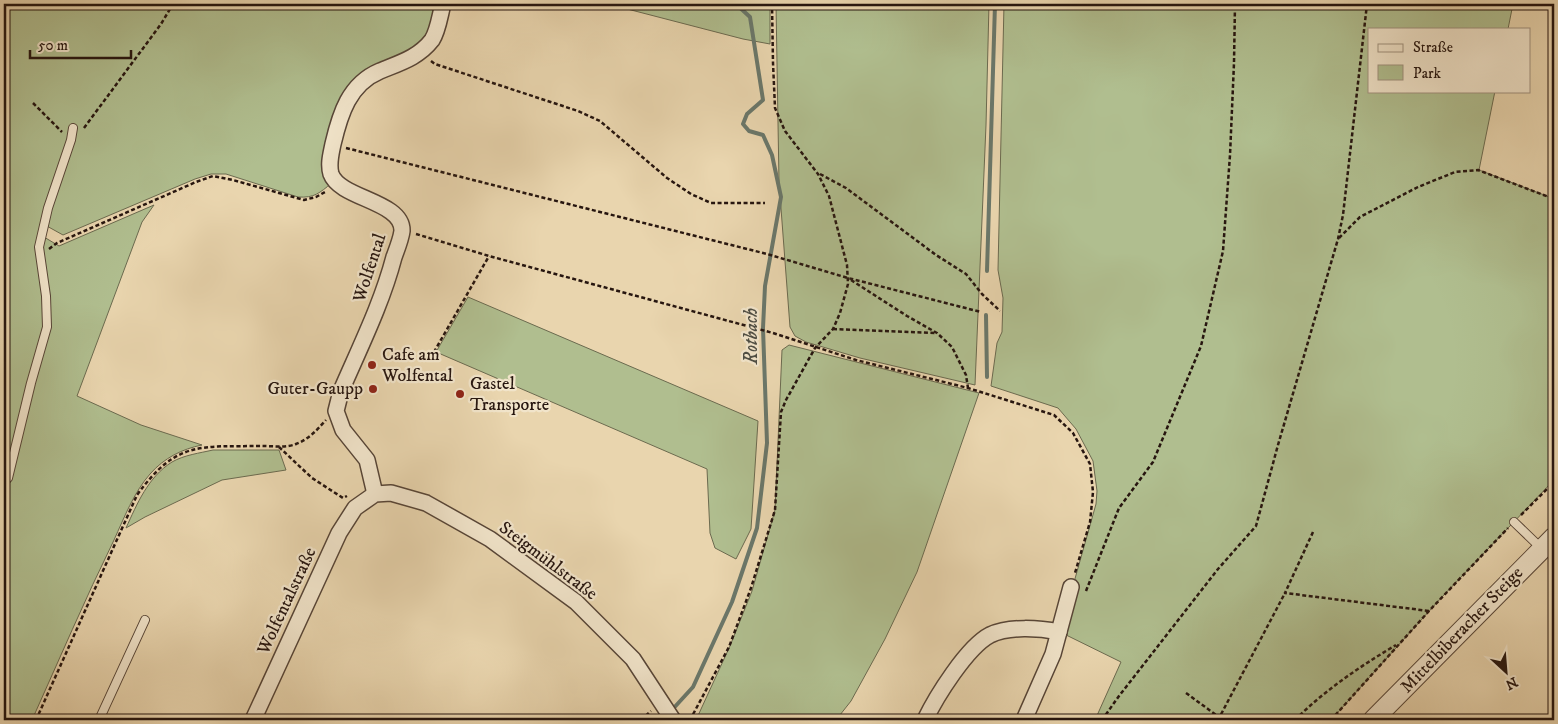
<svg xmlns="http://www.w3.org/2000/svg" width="1558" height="724" font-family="'IM FELL DW Pica',serif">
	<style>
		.green { fill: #b0be8f; stroke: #6b6a4f }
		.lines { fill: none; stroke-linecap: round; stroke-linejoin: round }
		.stream { stroke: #6a776a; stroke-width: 4 }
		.service-casing { stroke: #574537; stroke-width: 10 }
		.minor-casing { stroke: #574537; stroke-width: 18 }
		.tertiary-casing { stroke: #574537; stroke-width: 21 }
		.path { stroke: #26150f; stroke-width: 2.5; stroke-dasharray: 4 2.5; stroke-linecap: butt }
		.service { stroke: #f1e4ca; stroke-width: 8 }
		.minor { stroke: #f1e4ca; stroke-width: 15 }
		.tertiary { stroke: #f1e4ca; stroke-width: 19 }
		.poi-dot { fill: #8f2418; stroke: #f1e4ca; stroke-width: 2 }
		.labels { text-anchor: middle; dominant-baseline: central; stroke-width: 4.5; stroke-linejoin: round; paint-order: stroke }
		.street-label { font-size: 18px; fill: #26150f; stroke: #f1e4ca }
		.poi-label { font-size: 18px; fill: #26150f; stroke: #f1e4ca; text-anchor: start }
		.water-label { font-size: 19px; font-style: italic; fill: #4e4e44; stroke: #f1e4ca }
	</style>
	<rect width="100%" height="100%" fill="#e9d5ae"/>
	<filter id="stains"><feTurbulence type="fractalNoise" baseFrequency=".004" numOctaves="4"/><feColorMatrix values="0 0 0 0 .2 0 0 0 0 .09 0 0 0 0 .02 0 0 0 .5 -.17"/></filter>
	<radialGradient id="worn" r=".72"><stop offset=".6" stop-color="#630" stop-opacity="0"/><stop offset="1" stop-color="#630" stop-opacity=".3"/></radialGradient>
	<!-- green -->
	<g class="green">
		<path d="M4 4H439L430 37 347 94 332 183C319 193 315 198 298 197L226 174H211L195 179 63 235 45 225 44 237 59 246 154 205 142 222 77 396 141 425 202 445C182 449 164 458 150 474 134 492 124 518 114 540 85 599 59 660 32 720H4Z"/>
		<polygon points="608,4 770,4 770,44 743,39"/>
		<polygon points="776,4 989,4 986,125 975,385 860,358 806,342 795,336 790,327 779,182"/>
		<polygon points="1004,4 1513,4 1508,29 1369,29 1369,91 1495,91 1479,170 1552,198 1554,191 1554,480 1441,598 1331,720 1095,720 1121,662 1060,632 1096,504 1097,491 1093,461 1076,429 1058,408 991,386 997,343 1002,332 1003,298 998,270"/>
		<polygon points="468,297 758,421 751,529 736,559 715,548 710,533 707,469 436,352"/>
		<polygon points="789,345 979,393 917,572 885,639 851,701 836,720 696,720 730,646 752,591 775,510 782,350"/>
		<path d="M213 450H279L286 470 222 480 145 517 126 528C137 504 148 477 172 462 184 455 200 453 213 450Z"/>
	</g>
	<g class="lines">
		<!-- stream -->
		<g class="stream">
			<polyline points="987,271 995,4"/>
			<polyline points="986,315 987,377"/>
			<polyline points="671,711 693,687 732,602 757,528 767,443 763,328 765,286 781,197 772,155 763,135 749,131 743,124 747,114 763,100 750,17 736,4"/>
		</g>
		<!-- service casing -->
		<g class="service-casing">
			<g id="service">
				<polyline points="4,482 8,478 31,383 47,327 46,296 39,247 48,208 71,140 73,128"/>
				<polyline points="1514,522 1541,548"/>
				<polyline points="99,720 145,620"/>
			</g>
		</g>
		<!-- minor casing -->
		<g class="minor-casing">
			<g id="minor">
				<path d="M375 494 367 460 343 430 336 411 341 391C360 347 382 303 394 257 397 249 401 239 402 231 403 201 340 199 331 174 328 164 331 154 333 144 340 114 349 84 380 71 399 63 418 58 432 40 438 31 440 15 443 4"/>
				<polyline points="253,720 339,533 355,508 375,494 391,493 426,503 490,539 576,602 633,659 673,720"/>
				<path d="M925 720C936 697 967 647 990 635 1009 626 1039 628 1059 632"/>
				<polyline points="1024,720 1053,654 1071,587"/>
			</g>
		</g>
		<!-- tertiary casing -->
		<g class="tertiary-casing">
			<polyline id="tertiary" points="1373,720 1554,537"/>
		</g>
		<!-- path -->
		<g class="path">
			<polyline points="431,61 435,64 578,111 600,121 667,178 691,194 711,203 765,203"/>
			<polyline points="33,103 62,132"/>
			<polyline points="84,128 161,24 173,4"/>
			<polyline points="346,148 767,254 848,278 981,312"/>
			<polyline points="820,174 846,188 936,255 966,274 982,294 1000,311"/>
			<polyline points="416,234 489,256 773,333 856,360 968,388 1054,415 1073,433 1090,464 1093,492 1090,522 1075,573"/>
			<polyline points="1339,238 1360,217 1418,187 1455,172 1478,170 1554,199"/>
			<polyline points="49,249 57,243 196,182 213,176 233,180 304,200 316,197 325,192"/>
			<polyline points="851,280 907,316 937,333 952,347 966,375 968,388"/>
			<polyline points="833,329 935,333"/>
			<polyline points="434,352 489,256"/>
			<polyline points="279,447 312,478 343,498 347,496"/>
			<polyline points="1521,515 1554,482"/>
			<polyline points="1313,532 1285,593 1429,611"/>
			<polyline points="1086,591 1119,508 1153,462 1201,346 1223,251 1230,155 1234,63 1235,4"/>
			<polyline points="1186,693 1223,720"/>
			<path d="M36 720 137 495C177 440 200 447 262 446 272 446 287 448 296 444 309 439 317 430 326 420"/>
			<polyline points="641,720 651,711"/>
			<polyline points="690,720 729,647 751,588 775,510 781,412 786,400 815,348 833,329 840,313 848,284 847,265 829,196 818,174 785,131 775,108 773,63 772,4"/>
			<polyline points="1102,720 1119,696 1218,569 1256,526 1278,445 1338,239 1343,215 1367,4"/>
			<polyline points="1218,720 1285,593"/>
			<path d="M1295 720C1325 690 1359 667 1396 645"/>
			<polyline points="1331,720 1429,611 1508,528"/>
		</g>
		<!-- service -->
		<use href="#service" class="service"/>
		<!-- minor -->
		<use href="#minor" class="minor"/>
		<!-- tertiary -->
		<use href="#tertiary" class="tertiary"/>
	</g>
	<!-- markers -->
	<g class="poi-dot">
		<circle cx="372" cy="365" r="5"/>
		<circle cx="373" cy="389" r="5"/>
		<circle cx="460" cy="394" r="5"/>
	</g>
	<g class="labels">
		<!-- street labels -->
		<g class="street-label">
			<text transform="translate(370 268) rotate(-72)">Wolfental</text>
			<text transform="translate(548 561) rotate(37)">Steigmühlstraße</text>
			<text transform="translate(287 601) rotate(-65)">Wolfentalstraße</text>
			<text transform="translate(1462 630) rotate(-46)">Mittelbiberacher Steige</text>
		</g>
		<!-- poi labels -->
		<g class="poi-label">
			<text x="382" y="355">Cafe am<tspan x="382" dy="21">Wolfental</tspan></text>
			<text x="470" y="384">Gastel<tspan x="470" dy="21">Transporte</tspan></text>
			<text x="363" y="389" text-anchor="end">Guter-Gaupp</text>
		</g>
		<!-- water labels -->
		<g class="water-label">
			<text transform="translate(751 336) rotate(-90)">Rotbach</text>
		</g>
	</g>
	<!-- margin -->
	<rect width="1558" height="724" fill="none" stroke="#e9d5ae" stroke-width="20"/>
	<rect x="5" y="5" width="1548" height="714" fill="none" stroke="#26150f" stroke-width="2.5"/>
	<rect x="10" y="10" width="1538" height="704" fill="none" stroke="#26150f"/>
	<!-- legend -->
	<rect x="1368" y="28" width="162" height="65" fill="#f1e4ca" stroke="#a0917f"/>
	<rect x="1378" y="44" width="25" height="8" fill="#f1e4ca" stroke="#a0917f"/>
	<text x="1413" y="52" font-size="15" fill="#26150f">Straße</text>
	<rect x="1378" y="65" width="25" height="15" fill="#b0be8f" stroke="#a0917f"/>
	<text x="1413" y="78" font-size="15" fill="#26150f">Park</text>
	<!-- north arrow -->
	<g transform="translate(1506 672) rotate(154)" stroke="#f1e4ca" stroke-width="4" paint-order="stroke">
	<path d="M0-4L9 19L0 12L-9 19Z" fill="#26150f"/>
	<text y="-8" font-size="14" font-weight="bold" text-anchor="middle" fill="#26150f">N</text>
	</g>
	<!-- scale -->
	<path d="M30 50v8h101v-8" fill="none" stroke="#26150f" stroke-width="2.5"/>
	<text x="38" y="50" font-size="15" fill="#26150f" stroke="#f1e4ca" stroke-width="4" paint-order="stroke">50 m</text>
	<rect width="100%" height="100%" filter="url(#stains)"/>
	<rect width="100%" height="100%" fill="url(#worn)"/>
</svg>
